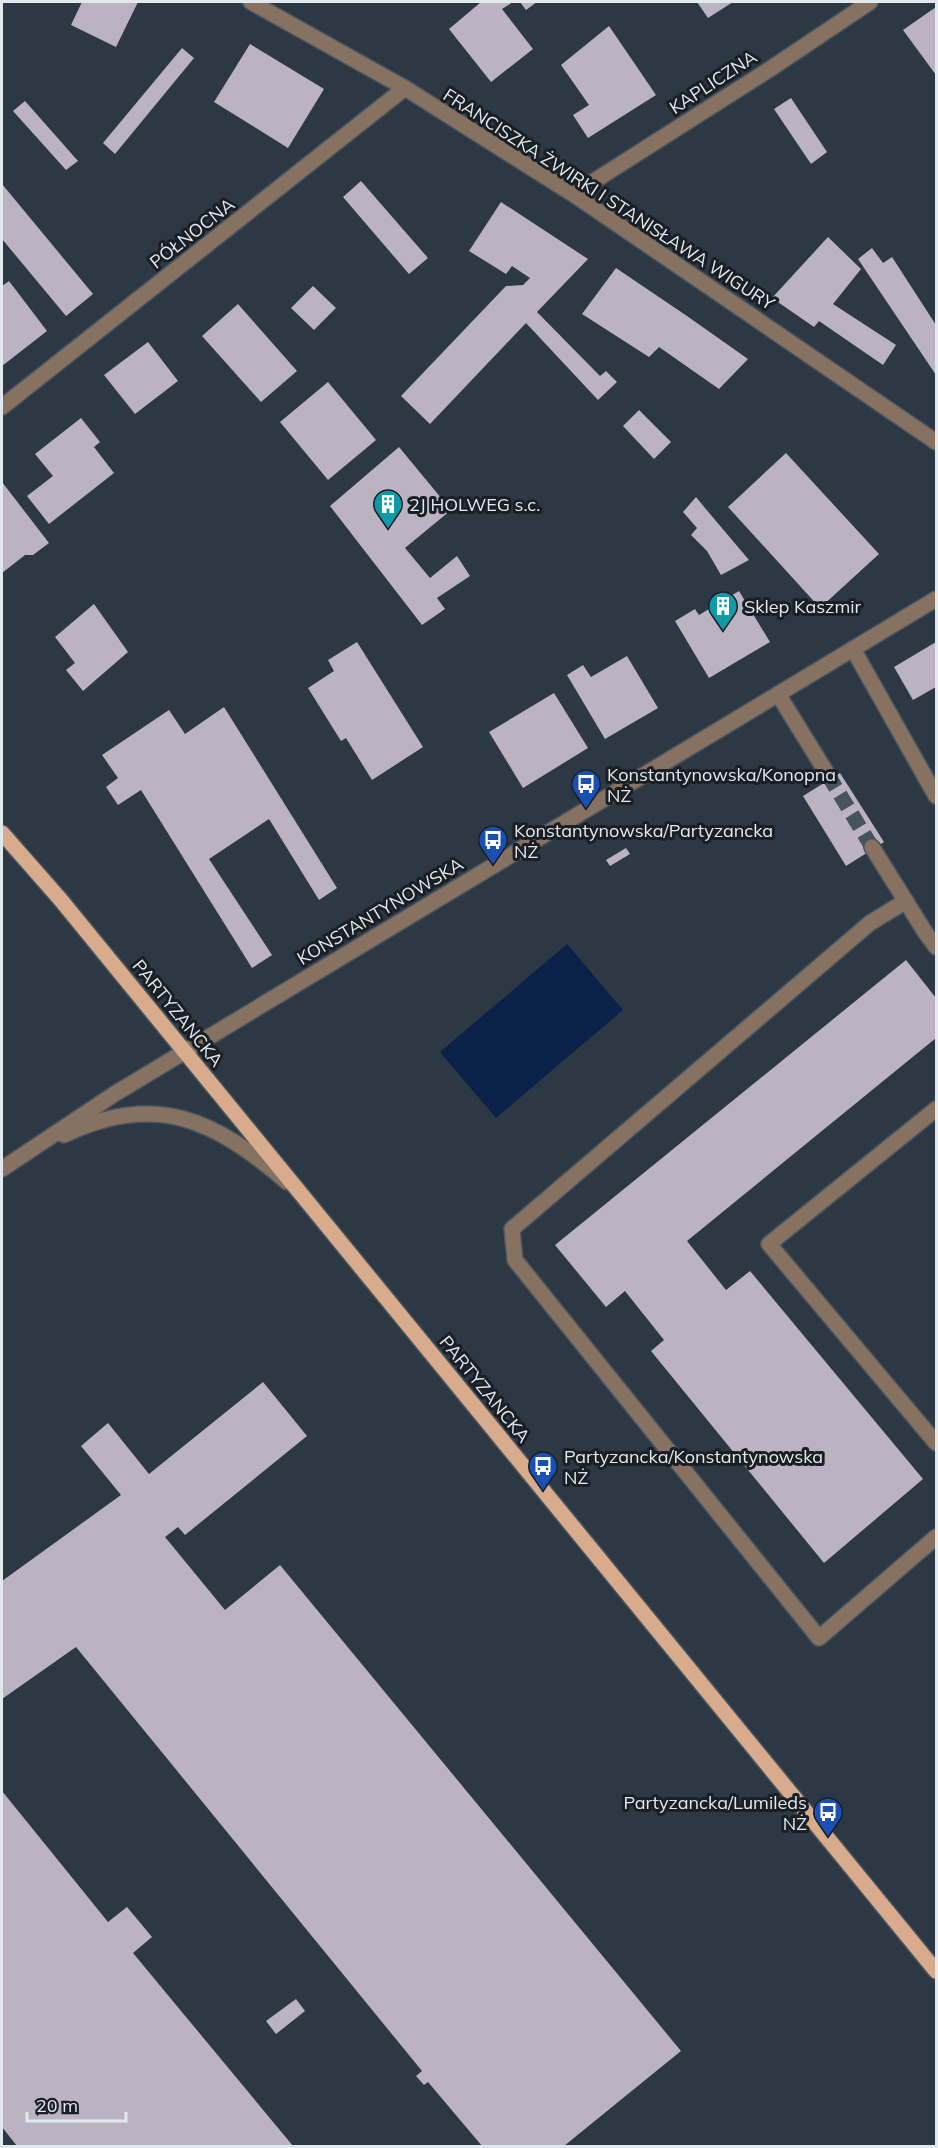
<svg xmlns="http://www.w3.org/2000/svg" width="938" height="2148" font-family="Mulish,sans-serif">
	<style>
		.water { fill: #0c2149 }
		.building { fill: #bbb2c2 }
		.lines { fill: none; stroke-linecap: round; stroke-linejoin: round }
		.minor-tunnel { stroke: #47535d; stroke-width: 15; stroke-dasharray: 15 8; stroke-linecap: butt }
		.minor-casing { stroke: #49545f; stroke-width: 18 }
		.major-casing { stroke: #49545f; stroke-width: 18 }
		.minor { stroke: #877262; stroke-width: 15 }
		.major { stroke: #d7ab8c; stroke-width: 15 }
		.labels { text-anchor: middle; dominant-baseline: central; stroke-width: 6; stroke-linejoin: round; paint-order: stroke }
		.street-label { font-size: 18px; fill: #e1e9ef; stroke: #191f24 }
		.poi-label { font-size: 18px; fill: #e1e9ef; stroke: #191f24; text-anchor: start }
	</style>
	<rect width="100%" height="100%" fill="#2c3843"/>
	<!-- water -->
	<polygon class="water" points="567,944 623,1010 496,1118 440,1052"/>
	<!-- building -->
	<g class="building">
		<polygon points="82,2 138,2 116,47 71,25"/>
		<polygon points="481,2 513,2 502,9 533,49 491,82 449,29"/>
		<polygon points="520,2 537,2 526,10"/>
		<polygon points="697,2 733,2 708,18"/>
		<polygon points="936,7 936,75 903,30"/>
		<polygon points="609,26 656,95 588,138 573,115 589,105 561,65"/>
		<polygon points="250,44 324,89 288,148 214,102"/>
		<polygon points="182,48 194,58 115,154 103,143"/>
		<polygon points="791,98 827,152 811,164 774,109"/>
		<polygon points="25,101 78,161 66,170 13,111"/>
		<polygon points="361,181 428,258 409,274 343,197"/>
		<polygon points="2,184 93,294 66,316 2,239"/>
		<polygon points="501,202 588,259 537,312 600,376 606,371 617,382 598,400 526,323 430,424 401,396 506,286 523,285 530,278 512,266 506,274 469,251"/>
		<polygon points="828,237 861,269 833,304 896,345 883,365 819,321 814,327 772,298"/>
		<polygon points="872,248 883,263 892,257 936,325 936,375 858,259"/>
		<polygon points="616,268 687,316 748,359 719,389 659,347 649,357 582,314"/>
		<polygon points="9,281 47,331 2,366 2,286"/>
		<polygon points="313,286 336,308 314,330 291,308"/>
		<polygon points="238,304 297,371 261,402 202,336"/>
		<polygon points="148,342 178,381 135,414 104,375"/>
		<polygon points="328,382 376,440 328,480 280,422"/>
		<polygon points="639,410 671,442 654,459 623,426"/>
		<polygon points="81,418 100,442 94,447 114,473 49,524 27,496 53,476 35,454"/>
		<polygon points="399,447 451,510 405,548 430,578 457,556 470,576 437,598 445,609 422,625 330,506"/>
		<polygon points="786,453 879,554 820,608 728,507"/>
		<polygon points="2,482 49,543 33,555 25,555 2,573"/>
		<polygon points="696,497 705,508 749,560 721,575 707,551 691,535 697,528 683,512"/>
		<polygon points="739,591 770,642 709,678 675,621 695,609 699,615"/>
		<polygon points="94,604 128,652 83,691 66,670 75,663 55,637"/>
		<polygon points="357,642 423,747 372,780 346,738 341,741 308,688 334,671 328,660"/>
		<polygon points="936,642 936,687 913,700 894,667"/>
		<polygon points="627,656 658,708 605,739 567,675 583,665 591,677"/>
		<polygon points="554,693 588,748 523,788 489,732"/>
		<polygon points="224,707 337,888 319,900 269,819 209,859 272,955 252,968 141,790 118,805 106,787 118,778 102,755 169,710 185,734"/>
		<polygon points="840,773 884,842 846,866 803,796"/>
		<polygon points="626,848 630,854 610,866 606,860"/>
		<polygon points="906,960 936,998 936,1038 687,1241 726,1290 750,1271 923,1479 824,1563 651,1351 664,1340 625,1291 606,1307 555,1245"/>
		<polygon points="263,1382 307,1436 185,1535 178,1527 165,1537 225,1610 280,1565 681,2051 564,2146 482,2146 428,2082 424,2085 416,2076 422,2071 76,1647 2,1699 2,1581 121,1495 81,1446 108,1423 149,1474"/>
		<polygon points="2,1791 108,1922 127,1907 152,1937 133,1953 293,2146 17,2146 2,2127"/>
		<polygon points="296,1999 305,2011 276,2034 266,2021"/>
	</g>
	<g class="lines">
		<!-- minor-tunnel -->
		<polyline class="minor-tunnel" points="828,775 872,847"/>
		<!-- minor casing -->
		<g class="minor-casing">
			<g id="minor">
				<polyline points="251,2 405,88 579,198 936,442"/>
				<polyline points="579,198 591,183 770,69 870,2"/>
				<polyline points="2,407 405,88"/>
				<polyline points="853,649 936,796"/>
				<polyline points="778,694 828,775"/>
				<polyline points="872,847 925,932 936,947"/>
				<polyline points="906,901 870,923 512,1229 515,1260 819,1638 936,1537"/>
				<polyline points="936,1109 769,1244 936,1443"/>
				<path d="M64 1135C156 1091 215 1120 287 1182"/>
				<polyline points="2,1169 116,1093 936,599"/>
			</g>
		</g>
		<!-- major casing -->
		<g class="major-casing">
			<polyline id="major" points="2,833 60,899 936,1971"/>
		</g>
		<!-- minor -->
		<use href="#minor" class="minor"/>
		<!-- major -->
		<use href="#major" class="major"/>
	</g>
	<!-- icons -->
	<defs>
		<g id="building-pin" transform="scale(1.5)"><path d="M0 17L-7.5 6A9.5 9.5 0 1 1 7.5 6Z" fill="#0f9aa8" stroke="#191f24"/><path d="M-4-6H4V6H1V3H-1V6H-4ZM-2.5-4.3h1.7v1.8h-1.7ZM.8-4.3h1.7v1.8H.8ZM-2.5-1h1.7V.8h-1.7ZM.8-1h1.7V.8H.8Z" fill="#fff"/></g>
		<g id="bus-pin" transform="scale(1.5)"><path d="M0 17L-7.5 6A9.5 9.5 0 1 1 7.5 6Z" fill="#1a4fb4" stroke="#191f24"/><path d="M-5-6H5V4H4V6H2V4H-2V6H-4V4H-5ZM-3.5-4V0h7V-4ZM-3.5 1.2v1.5H-2V1.2ZM2 1.2v1.5H3.5V1.2Z" fill="#fff"/></g>
	</defs>
	<g fill-rule="evenodd">
		<use href="#building-pin" x="388" y="504"/>
		<use href="#building-pin" x="723" y="606"/>
		<use href="#bus-pin" x="586" y="784"/>
		<use href="#bus-pin" x="493" y="840"/>
		<use href="#bus-pin" x="543" y="1466"/>
		<use href="#bus-pin" x="828" y="1812"/>
	</g>
	<g class="labels">
		<!-- street labels -->
		<g class="street-label">
			<text transform="translate(713 82) rotate(-33)">KAPLICZNA</text>
			<text transform="translate(609 199) rotate(33)">FRANCISZKA ŻWIRKI I STANISŁAWA WIGURY</text>
			<text transform="translate(192 233) rotate(-38)">PÓŁNOCNA</text>
			<text transform="translate(380 911) rotate(-31)">KONSTANTYNOWSKA</text>
			<text transform="translate(178 1013) rotate(51)">PARTYZANCKA</text>
			<text transform="translate(485 1389) rotate(51)">PARTYZANCKA</text>
		</g>
		<!-- poi labels -->
		<g class="poi-label">
			<text x="409" y="504">2J HOLWEG s.c.</text>
			<text x="744" y="606">Sklep Kaszmir</text>
			<text x="607" y="774">Konstantynowska/Konopna<tspan x="607" dy="21">NŻ</tspan></text>
			<text x="514" y="830">Konstantynowska/Partyzancka<tspan x="514" dy="21">NŻ</tspan></text>
			<text x="564" y="1456">Partyzancka/Konstantynowska<tspan x="564" dy="21">NŻ</tspan></text>
			<text x="807" y="1802" text-anchor="end">Partyzancka/Lumileds<tspan x="807" dy="21">NŻ</tspan></text>
		</g>
	</g>
	<!-- border -->
	<rect width="938" height="2148" fill="none" stroke="#e1e9ef" stroke-width="6"/>
	<!-- scale -->
	<path d="M27 2112v9h99v-9" fill="none" stroke="#e1e9ef" stroke-width="3"/>
	<text x="36" y="2112" font-size="18" fill="#e1e9ef" stroke="#191f24" stroke-width="4.5" paint-order="stroke">20 m</text>
</svg>
